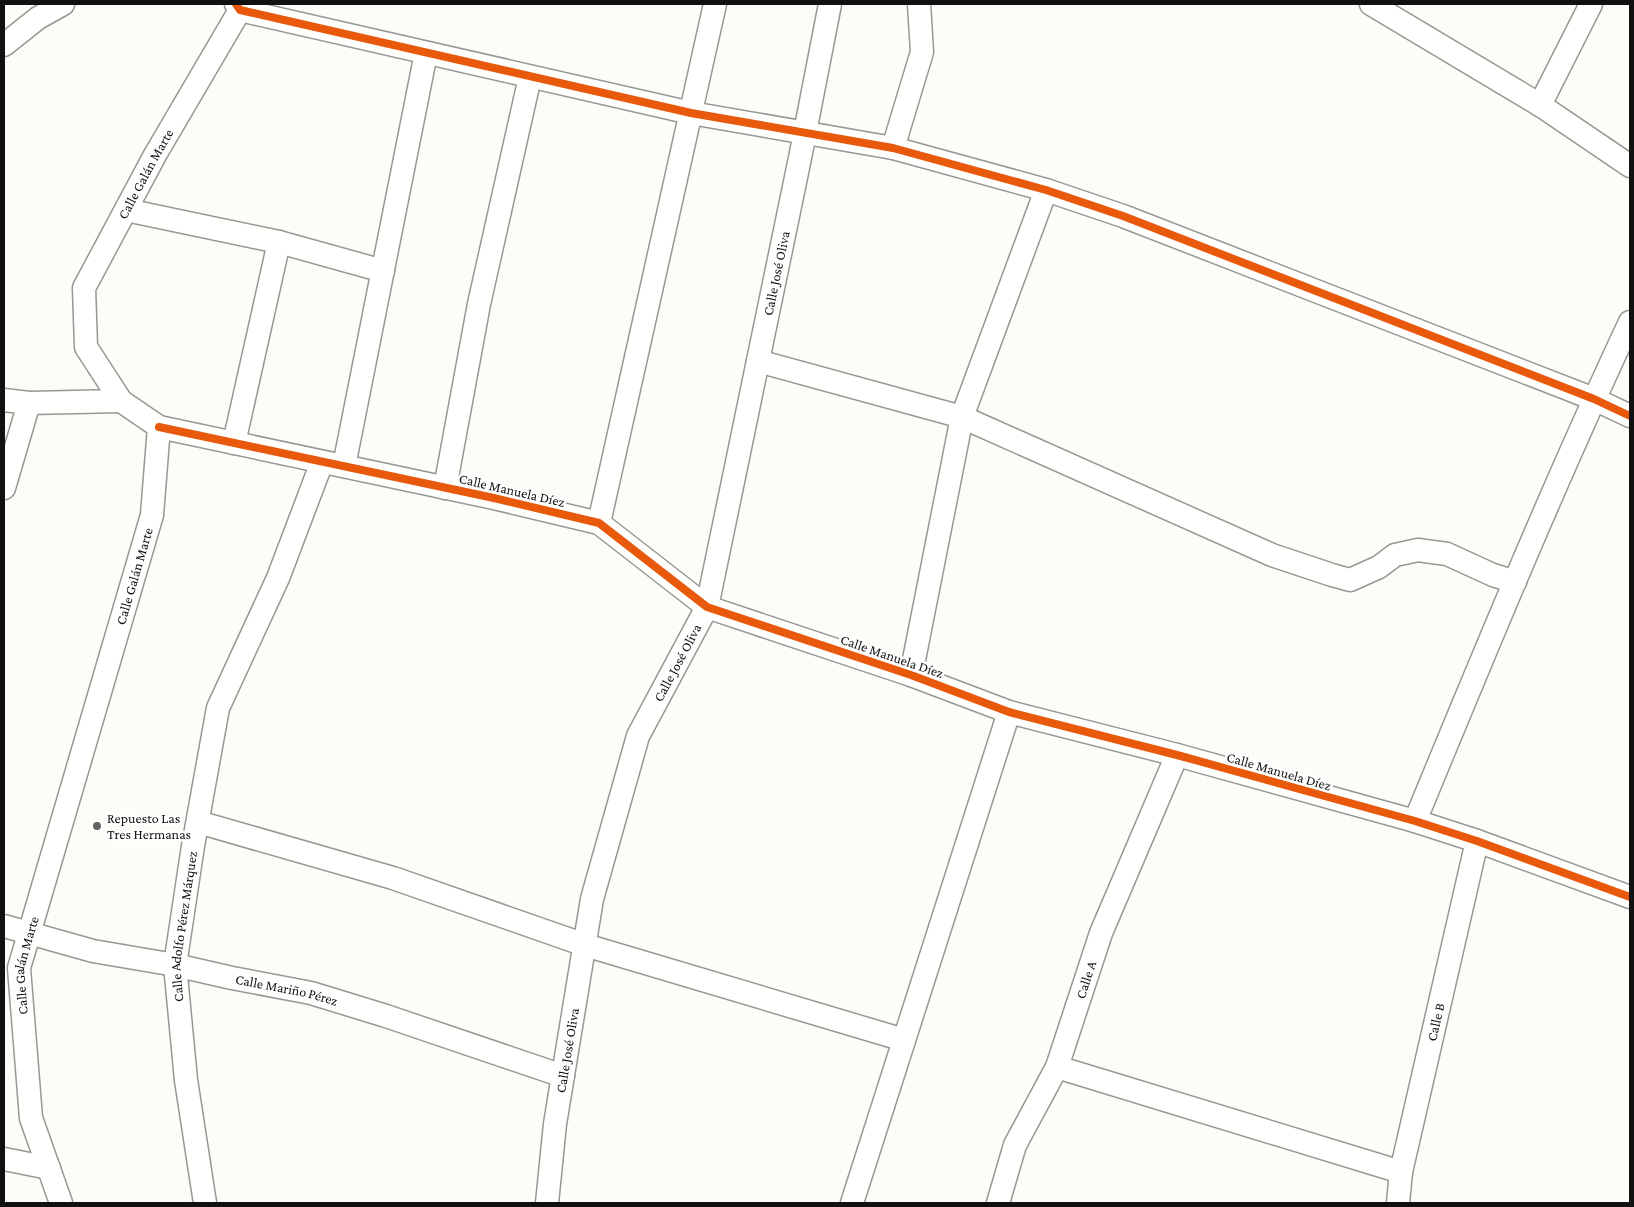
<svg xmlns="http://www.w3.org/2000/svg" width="1634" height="1207" font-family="'Crimson Pro',serif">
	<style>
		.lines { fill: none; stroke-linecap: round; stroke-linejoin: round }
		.minor-casing { stroke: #979795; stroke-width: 25 }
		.minor { stroke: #fffffe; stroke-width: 22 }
		.cycleway-casing { stroke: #fff; stroke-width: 11 }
		.cycleway { stroke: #e8590c; stroke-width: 8 }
		.poi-dot { fill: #646362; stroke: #fff; stroke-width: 2 }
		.labels { text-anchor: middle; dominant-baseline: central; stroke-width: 5; stroke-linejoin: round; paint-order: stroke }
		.street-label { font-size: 14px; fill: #111; stroke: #fff }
		.poi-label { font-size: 14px; fill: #111; stroke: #fff; text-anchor: start }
	</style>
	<rect width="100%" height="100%" fill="#fdfcf7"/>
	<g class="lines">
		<!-- minor casing -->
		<g class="minor-casing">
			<g id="minor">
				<polyline points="236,4 240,10 691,113 893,148 1046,190 1123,216 1594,399 1630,416"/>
				<polyline points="1371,4 1540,105 1630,166"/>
				<polyline points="4,45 38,18 63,4"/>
				<polyline points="1540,105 1591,4"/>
				<polyline points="893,148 922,52 919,4"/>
				<polyline points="126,210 279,242 383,271"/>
				<polyline points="758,361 962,417 1272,555 1332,575 1350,580 1379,567 1395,555 1418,550 1447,554 1493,575 1515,582"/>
				<polyline points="4,400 29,403 121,401"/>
				<polyline points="159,427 494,498 599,523 707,607 911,675 1009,712 1177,755 1415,821 1477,841 1630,897"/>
				<polyline points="234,443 279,242"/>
				<polyline points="344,466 426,53"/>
				<polyline points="4,488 29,403"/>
				<polyline points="445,488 479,304 530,77"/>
				<polyline points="599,523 715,4"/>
				<polyline points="911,675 962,417 1046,190"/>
				<path d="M1415 821C1484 654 1553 486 1630 322"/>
				<polyline points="198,822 393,878 585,945 904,1040"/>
				<path id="s1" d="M4 926 93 951 175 965 232 978 311 993 386 1016 563 1076"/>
				<polyline points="1057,1067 1401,1172"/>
				<polyline points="4,1159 49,1168"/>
				<path id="s2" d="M61 1203 31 1118 19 968 152 515 159 427 121 401 86 347 84 288 155 155 240 10 248 4"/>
				<path id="s3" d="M205 1203 186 1080 175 965 193 846 218 708 278 578 322 462"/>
				<path id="s4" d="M547 1203 555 1124 592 899 638 736 707 607 800 158 830 4"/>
				<polyline points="852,1203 1009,712"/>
				<path id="s5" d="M998 1203 1015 1145 1057 1067 1101 933 1177 755"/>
				<path id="s6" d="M1398 1203 1401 1172 1477 841"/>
			</g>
		</g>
		<!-- minor -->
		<use href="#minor" class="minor"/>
		<!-- cycleway casing -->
		<g class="cycleway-casing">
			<g id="cycleway">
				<polyline points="236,4 240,10 691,113 893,148 1046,190 1123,216 1594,399 1630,416"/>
				<polyline points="159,427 494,498 599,523 707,607 911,675 1009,712 1177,755 1415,821 1477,841 1630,897"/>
			</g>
		</g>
		<!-- cycleway -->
		<use href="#cycleway" class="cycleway"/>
	</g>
	<!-- markers -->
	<circle class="poi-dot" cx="97" cy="826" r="5"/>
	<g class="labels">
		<!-- street labels -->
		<g class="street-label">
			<text stroke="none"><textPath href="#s2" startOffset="1100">Calle Galán Marte</textPath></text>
			<text stroke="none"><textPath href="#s4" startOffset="964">Calle José Oliva</textPath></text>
			<text transform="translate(512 490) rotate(13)">Calle Manuela Díez</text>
			<text stroke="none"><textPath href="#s2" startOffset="649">Calle Galán Marte</textPath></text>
			<text transform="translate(892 656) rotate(19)">Calle Manuela Díez</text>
			<text stroke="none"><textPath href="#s4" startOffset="560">Calle José Oliva</textPath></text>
			<text transform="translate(1279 771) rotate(16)">Calle Manuela Díez</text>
			<text stroke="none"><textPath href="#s3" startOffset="279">Calle Adolfo Pérez Márquez</textPath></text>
			<text stroke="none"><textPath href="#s2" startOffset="244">Calle Galán Marte</textPath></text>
			<text stroke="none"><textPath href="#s5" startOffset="241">Calle A</textPath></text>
			<text stroke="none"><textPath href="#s1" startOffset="290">Calle Mariño Pérez</textPath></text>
			<text stroke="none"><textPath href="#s6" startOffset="185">Calle B</textPath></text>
			<text stroke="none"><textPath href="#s4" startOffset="154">Calle José Oliva</textPath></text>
		</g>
		<!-- poi labels -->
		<g class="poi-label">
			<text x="107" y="818">Repuesto Las<tspan x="107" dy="16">Tres Hermanas</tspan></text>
		</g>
	</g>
	<!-- border -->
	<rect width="1634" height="1207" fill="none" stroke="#111111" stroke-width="10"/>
</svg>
